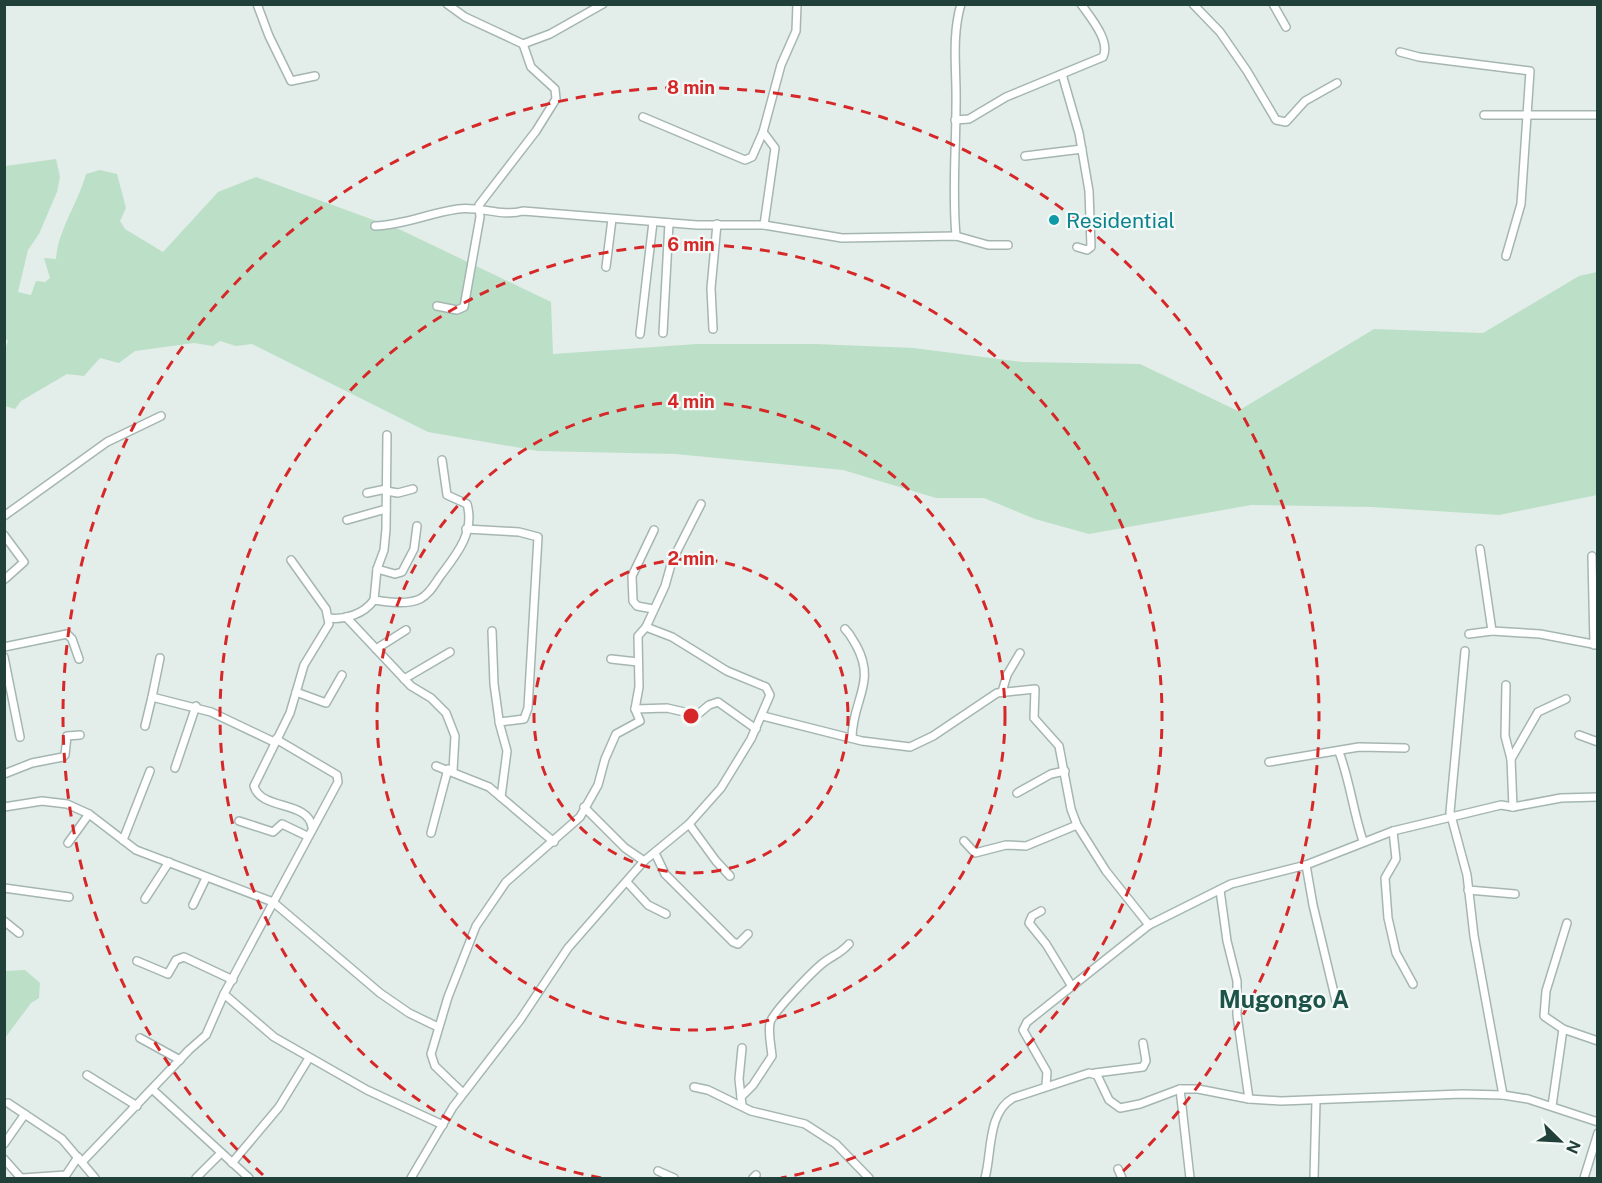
<svg xmlns="http://www.w3.org/2000/svg" width="1602" height="1183" font-family="'Public Sans',sans-serif">
	<style>
		.green { fill: #bcdfc7 }
		.lines { fill: none; stroke-linecap: round; stroke-linejoin: round }
		.minor-casing { stroke: #a5b6b2; stroke-width: 10 }
		.minor { stroke: #fff; stroke-width: 7 }
		.ring { fill: none; stroke: #d62828; stroke-width: 3; stroke-dasharray: 10 8 }
		.culture-dot { fill: #0f9aa8; stroke: #f4faf7; stroke-width: 2 }
		.labels { text-anchor: middle; dominant-baseline: central; stroke-width: 4.5; stroke-linejoin: round; paint-order: stroke }
		.culture-label { font-size: 21px; fill: #0d838f; stroke: #f4faf7; text-anchor: start }
		.quarter-label { font-size: 24px; font-weight: bold; fill: #1d5349; stroke: #f4faf7 }
		.centre { fill: #d62828; stroke: #f4faf7; stroke-width: 3 }
		.ring-label { font-size: 18px; text-anchor: middle; font-weight: bold; fill: #d62828; stroke: #f4faf7; stroke-width: 4.5; stroke-linejoin: round; paint-order: stroke }
	</style>
	<rect width="100%" height="100%" fill="#e3eeea"/>
	<!-- green -->
	<g class="green">
		<path d="M56 159 60 177 57 192 39 234 28 250 18 292 31 295 36 281 45 282 50 278 44 258 56 259C58 230 78 203 86 174L100 170 117 174 126 208 120 221 125 229 163 252 218 192 256 177 401 230 551 302 553 354 697 344H815L914 348 1022 362 1140 364 1238 411 1374 329 1483 333 1579 276 1597 272V495L1499 515 1372 507 1251 505 1089 534 1035 519 984 498H936L843 470 675 454 538 451 428 432 252 344 236 346 220 341 213 346 194 343 135 351 119 363 100 358 84 376 67 374 21 401 15 409 5 406V349L8 341 5 338V166Z"/>
		<polygon points="25,970 40,983 39,998 31,1003 5,1038 5,971"/>
	</g>
	<g class="lines">
		<!-- minor casing -->
		<g class="minor-casing">
			<g id="minor">
				<polyline points="257,4 269,36 291,81 315,76"/>
				<polyline points="447,4 465,17 523,44 550,34 603,4"/>
				<polyline points="1193,4 1220,32 1247,71 1276,120 1286,122 1305,101 1337,83"/>
				<polyline points="1273,4 1286,27"/>
				<polyline points="1400,52 1419,57 1530,71 1521,204 1506,256"/>
				<polyline points="1062,74 1079,133 1089,191 1091,247 1087,250 1077,247"/>
				<polyline points="1484,115 1598,115"/>
				<polyline points="643,117 745,160 752,157 763,132"/>
				<path d="M955 120 969 119 1006 97 1103 57C1111 41 1090 17 1081 4"/>
				<polyline points="1025,156 1082,149"/>
				<polyline points="764,225 775,148 763,132 781,65 796,31 797,4"/>
				<path d="M375 226C404 225 429 213 458 209 480 206 502 217 523 211L697 225H764L842 238 956 236 988 245H1008"/>
				<path d="M956 236C952 192 956 150 956 106 957 72 951 38 961 4"/>
				<polyline points="606,267 612,219"/>
				<polyline points="437,306 457,310 464,307 480,217 479,205 536,131 556,99 555,89 531,67 523,44"/>
				<polyline points="713,329 711,288 717,224"/>
				<polyline points="663,333 669,223"/>
				<polyline points="640,334 653,222"/>
				<polyline points="386,491 398,493 413,489"/>
				<polyline points="367,493 386,489"/>
				<polyline points="4,516 107,442 161,416"/>
				<polyline points="347,520 386,509"/>
				<polyline points="466,529 519,532 538,537 528,708 524,719 499,722 507,751 501,797"/>
				<polyline points="4,535 24,562 5,579"/>
				<polyline points="1480,549 1492,631 1540,634 1598,645"/>
				<polyline points="1592,556 1594,645"/>
				<path d="M291 560 326 609 329 624 304 665 290 713 254 786C261 811 308 800 312 827"/>
				<polyline points="377,569 395,574 402,572 414,549 417,526"/>
				<polyline points="374,600 377,569 384,550 386,529 387,435"/>
				<polyline points="653,609 637,606 633,601 632,576 654,530"/>
				<polyline points="346,617 411,686 431,698 446,713 455,736 453,771"/>
				<path d="M329 618C345 620 364 614 374 600 387 602 407 605 420 599 430 594 435 583 441 575 457 554 475 532 467 504L447 495 442 460"/>
				<path d="M845 629C851 635 852 639 856 645 877 683 852 700 852 738"/>
				<polyline points="492,631 494,684 499,720"/>
				<polyline points="1469,634 1492,631"/>
				<polyline points="4,647 67,634 72,639 79,659"/>
				<polyline points="376,649 406,630"/>
				<polyline points="1465,651 1450,812 1467,875 1474,936 1503,1095"/>
				<polyline points="4,657 20,737"/>
				<polyline points="611,659 638,662"/>
				<polyline points="404,679 450,652"/>
				<polyline points="1506,685 1505,736 1511,759"/>
				<polyline points="296,692 326,703 342,675"/>
				<polyline points="1002,692 1007,675 1020,653"/>
				<polyline points="152,697 160,658"/>
				<polyline points="635,709 667,708 697,715 709,705 718,702 756,729"/>
				<polyline points="763,716 862,741 910,747 933,736 997,693 1035,689 1034,718 1059,746 1071,809 1077,825 1106,871 1149,925"/>
				<polyline points="145,726 152,697 211,712 274,742"/>
				<polyline points="1579,735 1598,742"/>
				<polyline points="276,739 337,775 338,782 224,994 274,1037 367,1090 443,1125"/>
				<path d="M1339 752C1350 781 1353 811 1363 841"/>
				<polyline points="1269,762 1359,747 1405,748"/>
				<polyline points="436,766 489,787 554,842"/>
				<polyline points="175,768 196,706"/>
				<polyline points="4,774 32,763 63,757 65,755 67,736 80,735"/>
				<polyline points="1017,793 1051,774 1065,771"/>
				<polyline points="4,807 42,801 67,804 89,814 136,850 273,902 380,993 409,1013 438,1027"/>
				<polyline points="584,807 625,848 644,861"/>
				<polyline points="1513,807 1511,759 1538,712 1566,699"/>
				<polyline points="239,821 273,832 282,824 307,836"/>
				<polyline points="689,824 716,861 730,876"/>
				<polyline points="1393,831 1396,859 1385,878 1388,918 1396,953 1413,984"/>
				<polyline points="431,833 448,769"/>
				<polyline points="123,840 150,771"/>
				<polyline points="964,841 975,853 1006,845 1026,846 1077,825"/>
				<polyline points="68,843 89,814"/>
				<polyline points="655,853 665,874 733,942 738,944 748,934"/>
				<polyline points="1306,865 1313,905 1336,1001"/>
				<polyline points="627,882 648,905 666,914"/>
				<polyline points="4,888 69,897"/>
				<polyline points="1220,890 1227,941 1237,981 1237,1015 1249,1099"/>
				<polyline points="1468,890 1515,894"/>
				<polyline points="145,899 169,862"/>
				<polyline points="193,905 206,878"/>
				<polyline points="1041,911 1032,916 1029,923 1046,944 1071,985"/>
				<polyline points="4,921 19,933"/>
				<polyline points="1567,923 1546,991 1544,1016 1563,1029 1598,1041"/>
				<polyline points="137,961 168,974 176,960 184,957 233,980"/>
				<polyline points="140,1038 180,1060"/>
				<polyline points="1095,1073 1143,1067 1146,1061 1143,1043"/>
				<polyline points="87,1075 137,1106"/>
				<polyline points="1046,1085 1047,1072 1023,1030 1027,1022 1149,925 1231,884 1306,865 1393,831 1501,805 1513,807 1561,798 1598,797"/>
				<polyline points="694,1087 708,1090 751,1111 805,1124 836,1144 869,1178"/>
				<polyline points="152,1089 249,1178"/>
				<polyline points="1180,1089 1190,1178"/>
				<polyline points="463,1093 435,1066 431,1054 448,997 476,926 506,882 580,817 598,785 605,759 616,734 640,721 635,709 639,687 638,636 646,627 665,586 672,561 701,504"/>
				<polyline points="741,1097 739,1079 742,1048"/>
				<polyline points="8,1103 62,1139 95,1178"/>
				<path d="M742 1105 741 1097 753 1085 772 1056C771 1045 768 1034 770 1023 772 1013 813 971 823 963 833 955 839 955 849 944"/>
				<polyline points="1552,1106 1563,1029"/>
				<polyline points="4,1144 25,1114"/>
				<polyline points="4,1159 21,1178"/>
				<polyline points="82,1162 189,1050 206,1035 224,994"/>
				<polyline points="232,1163 279,1107 309,1058"/>
				<polyline points="1118,1169 1122,1178"/>
				<polyline points="658,1171 674,1178"/>
				<polyline points="22,1178 66,1175 78,1157"/>
				<polyline points="196,1178 221,1153"/>
				<polyline points="411,1178 453,1107 520,1020 568,948 644,861 689,824 721,788 751,739 770,695 766,687 727,671 672,637 646,627"/>
				<polyline points="753,1178 756,1175"/>
				<path d="M985 1178C992 1153 987 1113 1013 1098L1089 1073 1097 1075 1109 1100 1120 1108 1140 1104 1180 1089H1198L1249 1099 1281 1101 1462 1094 1503 1095 1528 1099 1598 1122"/>
				<polyline points="1314,1178 1316,1101"/>
				<polyline points="1584,1178 1598,1133"/>
			</g>
		</g>
		<!-- minor -->
		<use href="#minor" class="minor"/>
	</g>
	<!-- distance rings -->
	<g class="ring">
		<circle cx="691" cy="716" r="157"/>
		<circle cx="691" cy="716" r="314"/>
		<path d="M601 1178A471 471 0 1 1 781 1178"/>
		<path d="M263 1175A628 628 0 1 1 1119 1175"/>
	</g>
	<!-- markers -->
	<circle class="culture-dot" cx="1054" cy="220" r="6"/>
	<g class="labels">
		<!-- culture labels -->
		<g class="culture-label">
			<text x="1066" y="220">Residential</text>
		</g>
		<!-- quarter labels -->
		<g class="quarter-label">
			<text x="1284" y="999">Mugongo A</text>
		</g>
	</g>
	<circle cx="691" cy="716" r="9" class="centre"/>
	<g class="ring-label">
		<text x="691" y="94">8 min</text>
		<text x="691" y="251">6 min</text>
		<text x="691" y="408">4 min</text>
		<text x="691" y="565">2 min</text>
	</g>
	<!-- border -->
	<rect width="1602" height="1183" fill="none" stroke="#22403a" stroke-width="12"/>
	<!-- north arrow -->
	<g transform="translate(1560 1141) rotate(114)" stroke="#f4faf7" stroke-width="4.5" paint-order="stroke">
	<path d="M0-4.5L10 22L0 15L-10 22Z" fill="#22403a"/>
	<text y="-9" font-size="16" font-weight="bold" text-anchor="middle" fill="#22403a">N</text>
	</g>
</svg>
